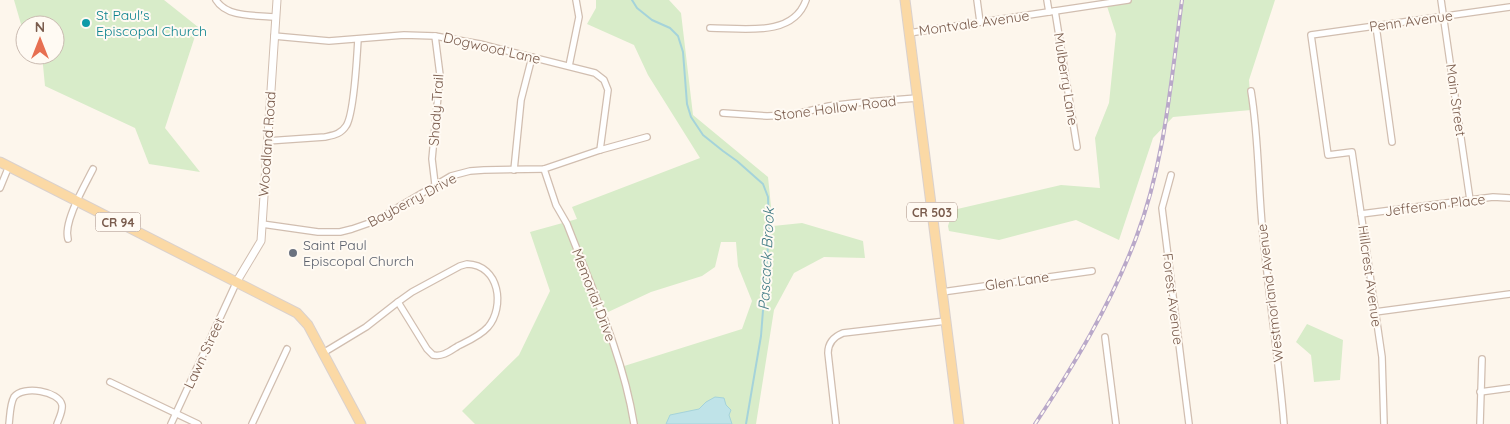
<svg xmlns="http://www.w3.org/2000/svg" width="1510" height="424" font-family="Quicksand,sans-serif">
	<style>
		.green { fill: #d8ecc9; fill-rule: evenodd }
		.water { fill: #bfe3e8; stroke: #a5d3da }
		.lines { fill: none; stroke-linecap: round; stroke-linejoin: round }
		.stream { stroke: #a5d3da; stroke-width: 2 }
		.minor-casing { stroke: #d1beb0; stroke-width: 8 }
		.tertiary-casing { stroke: #d1beb0; stroke-width: 9 }
		.primary-casing { stroke: #dad1cd; stroke-width: 11 }
		.minor { stroke: #fff; stroke-width: 5.5 }
		.tertiary { stroke: #fff; stroke-width: 7 }
		.primary { stroke: #fbd9a5; stroke-width: 9 }
		.rail-casing { stroke: #b9a8c9; stroke-width: 4 }
		.rail { stroke: #fffaf3; stroke-width: 2; stroke-dasharray: 5.5; stroke-linecap: butt }
		.culture-dot { fill: #0f9aa8; stroke: #fffaf3; stroke-width: 2 }
		.worship-dot { fill: #6b7280; stroke: #fffaf3; stroke-width: 2 }
		.labels { text-anchor: middle; dominant-baseline: central; stroke-width: 4; stroke-linejoin: round; paint-order: stroke }
		.shield { fill: #fffaf3; stroke: #a28b7f; stroke-width: 1 }
		.shield-label { font-size: 12px; font-weight: bold; fill: #7a5c4d }
		.culture-label { font-size: 14px; fill: #0d838f; stroke: #fffaf3; text-anchor: start }
		.street-label { font-size: 14px; fill: #7a5c4d; stroke: #fffaf3 }
		.worship-label { font-size: 14px; fill: #5b616d; stroke: #fffaf3; text-anchor: start }
		.water-label { font-size: 15px; font-style: italic; fill: #437c86; stroke: #fffaf3 }
	</style>
	<rect width="100%" height="100%" fill="#fdf6ec"/>
	<!-- green -->
	<g class="green">
		<polygon points="14,0 164,0 198,27 165,128 200,172 149,164 135,128 45,86 42,55 55,55 55,25 25,25 25,38"/>
		<path d="M596 0H669L681 13 693 115 768 177 773 226 802 223 863 241 865 258 824 257 794 273 774 310 756 424H475L462 411 519 355 550 291 530 232 577 219 572 207 700 158 648 75 634 45 587 24 596 8ZM721 242H736L738 266 752 301 742 329 621 367 596 294 606 313 651 292 702 276 715 267Z"/>
		<polygon points="1105,0 1275,0 1249,80 1251,110 1173,117 1153,138 1119,240 1076,220 999,240 949,231 948,226 953,210 1061,185 1100,188 1095,138 1109,103 1116,34"/>
		<polygon points="1307,324 1343,340 1340,380 1314,382 1311,355 1296,342"/>
	</g>
	<!-- water -->
	<polygon class="water" points="715,397 724,398 726,405 731,410 729,415 732,424 666,424 670,415 699,409 706,402"/>
	<g class="lines">
		<!-- stream -->
		<polyline class="stream" points="632,0 637,8 652,20 670,28 678,36 683,52 687,104 691,117 703,135 723,151 737,161 763,184 768,197 769,233 761,336 746,424"/>
		<!-- minor casing -->
		<g class="minor-casing">
			<g id="minor">
				<path d="M216 0C227 18 256 15 275 17"/>
				<polyline points="977,0 980,22"/>
				<polyline points="1047,0 1049,12"/>
				<polyline points="1441,0 1470,200"/>
				<polyline points="1055,11 1077,147"/>
				<polyline points="1376,26 1392,142"/>
				<path d="M710 28C742 28 793 38 806 0"/>
				<polyline points="909,33 1128,0"/>
				<polyline points="274,36 329,41 404,35 435,36 480,44 595,73 604,80 608,90 600,150"/>
				<polyline points="435,36 440,75 432,159 435,184"/>
				<polyline points="569,66 579,17 576,0"/>
				<path d="M1251 91C1259 139 1258 187 1263 235 1269 298 1279 361 1284 424"/>
				<polyline points="723,113 767,116 792,115 829,106 854,103 917,98"/>
				<path d="M267 141 325 137C334 135 341 134 346 126 354 115 357 56 358 39"/>
				<path d="M544 169 556 205 567 224C592 289 623 355 634 424"/>
				<polyline points="514,170 521,100 532,57"/>
				<polyline points="1171,175 1162,208 1189,424"/>
				<polyline points="0,188 9,166"/>
				<polyline points="1361,214 1493,197 1510,198"/>
				<polyline points="262,224 318,232 340,232 352,229 375,221 451,176 470,171 484,170 544,169 600,150 647,137"/>
				<path d="M68 239C63 222 85 185 93 169"/>
				<path d="M467 264C500 265 505 307 488 327 480 336 468 341 458 346 450 351 443 357 433 355L427 349 398 302 412 292 460 266Z"/>
				<polyline points="942,292 1092,271"/>
				<polyline points="1375,312 1510,294"/>
				<polyline points="1105,337 1116,424"/>
				<polyline points="323,353 366,327 398,302"/>
				<polyline points="110,382 198,424"/>
				<polyline points="1480,392 1510,388"/>
				<path d="M9 424C10 416 10 404 14 397 23 385 59 391 62 405 63 411 59 418 57 424"/>
				<polyline points="171,424 237,281"/>
				<polyline points="252,424 287,349"/>
				<path d="M836 424 828 353C828 343 833 337 843 333L946 321"/>
				<polyline points="1384,424 1382,357 1352,152 1328,155 1311,35 1510,7"/>
				<polyline points="1480,424 1482,359"/>
			</g>
		</g>
		<!-- tertiary casing -->
		<g class="tertiary-casing">
			<polyline id="tertiary" points="237,281 261,241 277,0"/>
		</g>
		<!-- primary casing -->
		<g class="primary-casing">
			<g id="primary">
				<polyline points="905,0 959,424"/>
				<polyline points="0,162 297,313 308,325 361,424"/>
			</g>
		</g>
		<!-- minor -->
		<use href="#minor" class="minor"/>
		<!-- tertiary -->
		<use href="#tertiary" class="tertiary"/>
		<!-- primary -->
		<use href="#primary" class="primary"/>
		<!-- rail casing -->
		<g class="rail-casing">
			<path id="rail" d="M1035 424C1074 365 1111 304 1136 238 1165 162 1171 80 1182 0"/>
		</g>
		<!-- rail -->
		<use href="#rail" class="rail"/>
	</g>
	<!-- markers -->
	<circle class="culture-dot" cx="86" cy="23" r="5"/>
	<circle class="worship-dot" cx="293" cy="253" r="5"/>
	<g class="labels">
		<!-- shield labels -->
		<g class="shield">
			<rect x="907" y="202.5" width="50" height="19" rx="4"/>
			<rect x="95.5" y="212.5" width="45" height="19" rx="4"/>
		</g>
		<g class="shield-label">
			<text x="932" y="212">CR 503</text>
			<text x="118" y="222">CR 94</text>
		</g>
		<!-- culture labels -->
		<g class="culture-label">
			<text x="96" y="15">St Paul's<tspan x="96" dy="16">Episcopal Church</tspan></text>
		</g>
		<!-- street labels -->
		<g class="street-label">
			<text transform="translate(1411 21) rotate(-8)">Penn Avenue</text>
			<text transform="translate(974 23) rotate(-8)">Montvale Avenue</text>
			<text transform="translate(492 48) rotate(13)">Dogwood Lane</text>
			<text transform="translate(1066 79) rotate(81)">Mulberry Lane</text>
			<text transform="translate(1456 100) rotate(82)">Main Street</text>
			<text transform="translate(835 108) rotate(-7)">Stone Hollow Road</text>
			<text transform="translate(436 110) rotate(-86)">Shady Trail</text>
			<text transform="translate(267 144) rotate(-86)">Woodland Road</text>
			<text transform="translate(412 200) rotate(-28)">Bayberry Drive</text>
			<text transform="translate(1435 205) rotate(-7)">Jefferson Place</text>
			<text transform="translate(1370 276) rotate(82)">Hillcrest Avenue</text>
			<text transform="translate(1017 281) rotate(-8)">Glen Lane</text>
			<text transform="translate(1270 293) rotate(-97)">Westmorland Avenue</text>
			<text transform="translate(594 295) rotate(69)">Memorial Drive</text>
			<text transform="translate(1173 299) rotate(83)">Forest Avenue</text>
			<text transform="translate(204 353) rotate(-65)">Lawn Street</text>
		</g>
		<!-- worship labels -->
		<g class="worship-label">
			<text x="303" y="245">Saint Paul<tspan x="303" dy="16">Episcopal Church</tspan></text>
		</g>
		<!-- water labels -->
		<g class="water-label">
			<text transform="translate(766 259) rotate(-87)">Pascack Brook</text>
		</g>
	</g>
	<!-- north arrow -->
	<g transform="translate(40 40)"><circle r="24" fill="#fffaf3" stroke="#cabbb1"/>
	<path d="M0-4L9 19L0 12L-9 19Z" fill="#e76f51"/>
	<text y="-8" font-size="14" font-weight="bold" text-anchor="middle" fill="#7a5c4d">N</text>
	</g>
</svg>
